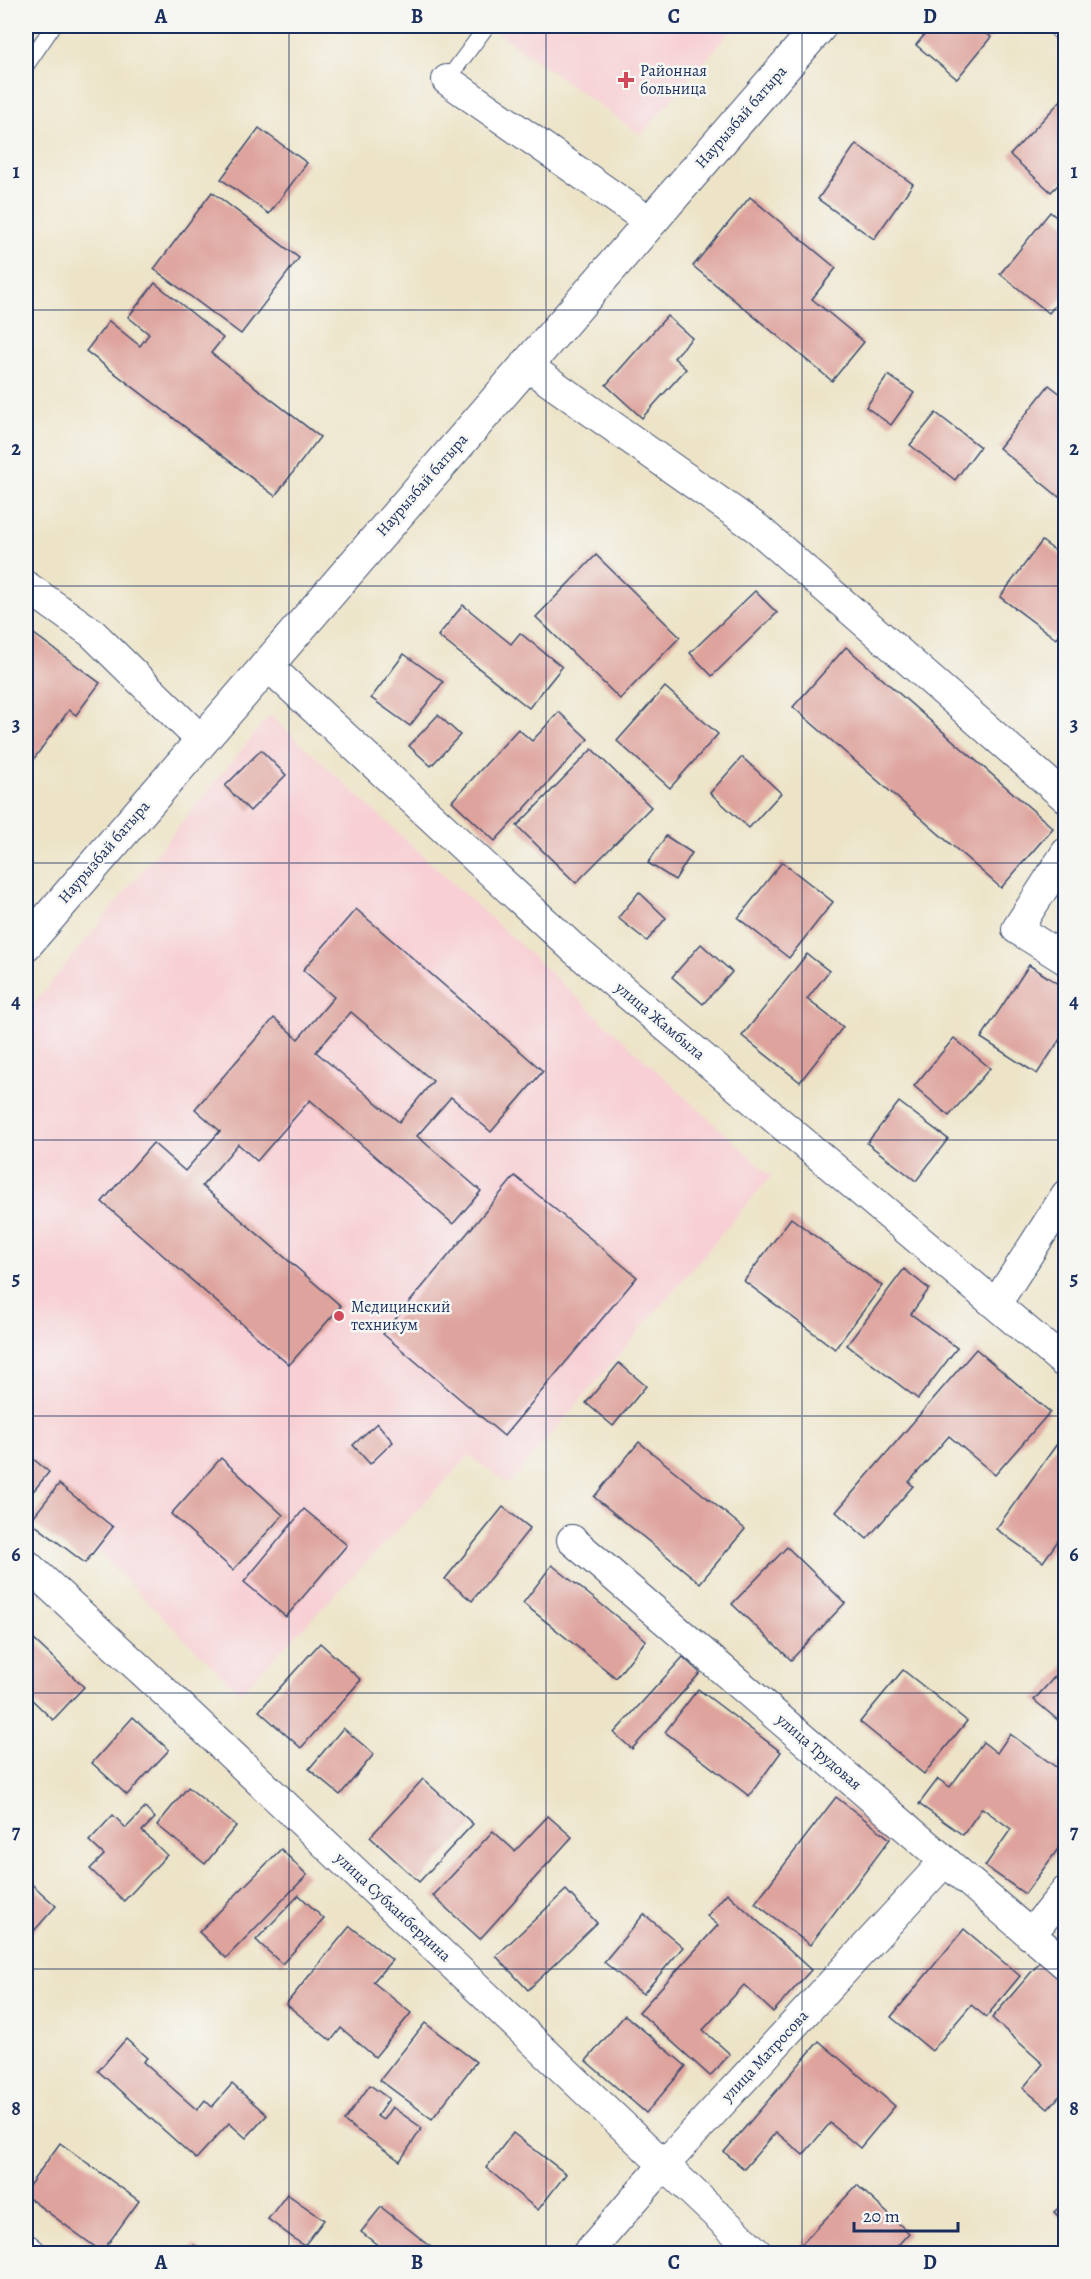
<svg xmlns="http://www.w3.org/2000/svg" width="1091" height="2279" font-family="Alegreya,serif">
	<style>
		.built { fill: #f7cfd4 }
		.building { fill: #dea39c; fill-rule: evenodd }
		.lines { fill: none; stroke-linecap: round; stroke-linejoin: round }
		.service-casing { stroke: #3a4a6e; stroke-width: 17 }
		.minor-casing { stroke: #3a4a6e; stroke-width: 32 }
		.secondary-casing { stroke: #3a4a6e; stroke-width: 35 }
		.service { stroke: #fff; stroke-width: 15 }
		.minor { stroke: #fff; stroke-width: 30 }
		.secondary { stroke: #fff; stroke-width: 33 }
		.grid { fill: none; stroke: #1b2f5e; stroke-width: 1.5; stroke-opacity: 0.55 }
		.poi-dot { fill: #d1495b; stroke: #f6f6f2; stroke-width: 2 }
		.labels { text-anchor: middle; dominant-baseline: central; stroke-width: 5; stroke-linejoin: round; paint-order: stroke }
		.poi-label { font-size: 16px; fill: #1b2f5e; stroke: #f6f6f2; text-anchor: start }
		.street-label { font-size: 16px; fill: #1b2f5e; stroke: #f6f6f2 }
		.neatline { fill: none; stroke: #1b2f5e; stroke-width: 2 }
		.grid-label { font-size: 20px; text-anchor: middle; font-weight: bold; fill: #1b2f5e }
	</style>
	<rect width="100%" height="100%" fill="#f6f6f2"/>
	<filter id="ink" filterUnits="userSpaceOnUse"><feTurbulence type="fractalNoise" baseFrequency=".0167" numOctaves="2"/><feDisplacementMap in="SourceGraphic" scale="12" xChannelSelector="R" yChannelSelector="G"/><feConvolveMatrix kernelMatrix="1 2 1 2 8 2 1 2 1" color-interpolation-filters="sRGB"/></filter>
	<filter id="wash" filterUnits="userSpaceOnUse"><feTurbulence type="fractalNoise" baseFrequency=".008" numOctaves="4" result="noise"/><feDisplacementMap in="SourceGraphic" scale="24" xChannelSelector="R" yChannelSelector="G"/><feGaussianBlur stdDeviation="1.35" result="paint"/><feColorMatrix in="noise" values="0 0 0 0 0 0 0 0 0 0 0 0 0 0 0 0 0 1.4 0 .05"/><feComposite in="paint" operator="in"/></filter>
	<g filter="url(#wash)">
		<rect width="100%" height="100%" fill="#ede4c8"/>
		<!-- built -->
		<g class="built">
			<polygon points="488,26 735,26 641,135"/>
			<polygon points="270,715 771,1176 509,1484 469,1456 240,1693 26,1482 26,1013"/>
		</g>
		<g id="blocks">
			<!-- building -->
			<g class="building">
				<polygon points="932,26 977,26 991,37 957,79 916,45"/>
				<polygon points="1064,97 1066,177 1051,192 1010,155"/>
				<polygon points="259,128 307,163 269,214 221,179"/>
				<polygon points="856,144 913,184 874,239 818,199"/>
				<polygon points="212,192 299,258 241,334 154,269"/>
				<polygon points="750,197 836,268 812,299 864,342 832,381 693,266"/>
				<polygon points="1050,212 1066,225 1066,292 1049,313 1000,274"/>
				<polygon points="155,283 223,338 211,353 320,437 275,496 86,351 109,321 140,346 149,334 128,317"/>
				<polygon points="667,316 692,338 674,358 686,369 642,418 606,385"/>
				<polygon points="888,375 914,393 891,425 866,407"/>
				<polygon points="1049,385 1066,398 1066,489 1059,497 999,448"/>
				<polygon points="936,413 980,447 955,480 910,445"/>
				<polygon points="1042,541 1066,559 1066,626 1056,639 1000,597"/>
				<polygon points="596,555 680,637 620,699 536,617"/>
				<polygon points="755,591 777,613 712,676 690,653"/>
				<polygon points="463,605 511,644 520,633 562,667 529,708 438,636"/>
				<polygon points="26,628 100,683 76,715 69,710 31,763 26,759"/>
				<polygon points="846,647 1053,828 1001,888 793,707"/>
				<polygon points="404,654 443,682 410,726 371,698"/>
				<polygon points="665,687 718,734 670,788 617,741"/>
				<polygon points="559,712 588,739 495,841 452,801 518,729 532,741"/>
				<polygon points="438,715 460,735 431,766 409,746"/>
				<polygon points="592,749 651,807 576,883 517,826"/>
				<polygon points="261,750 286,775 250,811 225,786"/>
				<polygon points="742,757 781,793 749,828 710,793"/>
				<polygon points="666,836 692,853 675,880 648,863"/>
				<polygon points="782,862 833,902 789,958 738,918"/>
				<polygon points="639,892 666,918 647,941 618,918"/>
				<path d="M356 909 543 1071 491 1132 451 1097 417 1136 481 1191 453 1224 310 1100 257 1161 238 1144 202 1186 341 1306 289 1365 102 1202 153 1143 185 1171 220 1131 195 1109 274 1018 298 1039 334 997 303 970ZM351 1012 433 1081 399 1122 316 1052Z"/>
				<polygon points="701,944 732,972 703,1004 672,977"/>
				<polygon points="807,954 829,971 807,999 843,1027 800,1082 742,1036"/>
				<polygon points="1029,965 1066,989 1066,1030 1037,1074 981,1038"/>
				<polygon points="954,1038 990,1068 949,1116 914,1086"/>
				<polygon points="899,1102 948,1139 916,1181 867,1143"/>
				<polygon points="515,1176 637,1277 504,1436 383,1334"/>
				<polygon points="791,1218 882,1286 835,1349 744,1281"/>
				<polygon points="904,1269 929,1289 911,1314 957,1348 918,1399 847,1345"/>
				<polygon points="976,1349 1050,1412 995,1475 949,1436 909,1482 913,1486 867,1539 836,1512"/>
				<polygon points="619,1363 646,1386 613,1426 586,1403"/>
				<polygon points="377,1423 393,1442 370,1464 353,1445"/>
				<polygon points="1062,1437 1066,1439 1066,1538 1062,1535 1043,1562 996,1529"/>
				<polygon points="639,1442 745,1529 700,1583 594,1497"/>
				<polygon points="26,1453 49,1472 26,1500"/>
				<polygon points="221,1458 283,1515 233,1570 171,1514"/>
				<polygon points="59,1484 113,1527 85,1563 30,1521"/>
				<polygon points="503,1507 530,1528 472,1601 445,1579"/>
				<polygon points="304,1509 347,1545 286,1617 244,1582"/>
				<polygon points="787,1547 845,1603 791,1660 732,1604"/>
				<polygon points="552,1565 646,1640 616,1678 523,1603"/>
				<polygon points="31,1637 84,1687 53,1720 26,1694 26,1643"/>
				<polygon points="320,1643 361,1680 301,1748 259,1711"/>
				<polygon points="683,1657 700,1673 632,1749 614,1733"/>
				<polygon points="1066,1664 1066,1727 1034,1700"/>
				<polygon points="903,1670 967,1721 924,1774 860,1722"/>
				<polygon points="698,1689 781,1752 749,1796 665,1732"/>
				<polygon points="133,1717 169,1750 127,1795 92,1763"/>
				<polygon points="343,1728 374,1754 340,1795 309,1769"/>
				<polygon points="1010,1734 1056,1767 1066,1754 1066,1838 1025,1894 985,1866 1011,1829 982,1808 963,1835 919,1804 938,1779 950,1787 983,1742 997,1753"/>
				<polygon points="423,1779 473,1824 419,1882 370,1837"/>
				<polygon points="188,1787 236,1826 205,1864 157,1825"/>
				<polygon points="836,1797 890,1839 810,1945 755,1903"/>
				<polygon points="145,1808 155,1818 142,1831 167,1855 124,1901 90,1869 104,1855 89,1841 113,1815 126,1828"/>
				<polygon points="548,1816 572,1837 480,1939 433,1896 493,1831 515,1851"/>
				<polygon points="281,1849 307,1875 226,1958 199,1932"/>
				<polygon points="26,1879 56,1906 26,1940"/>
				<polygon points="566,1890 597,1923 528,1990 496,1956"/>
				<polygon points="727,1893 811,1970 773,2012 744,1985 703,2030 730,2054 710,2076 639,2012 718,1925 707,1916"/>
				<polygon points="299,1895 324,1919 282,1964 256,1940"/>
				<polygon points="644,1914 683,1947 643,1994 604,1962"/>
				<polygon points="350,1926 392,1960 373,1982 411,2013 375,2057 341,2028 331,2041 286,2004"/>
				<polygon points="964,1929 1020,1976 986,2017 971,2005 932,2051 891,2017"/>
				<polygon points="1040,1962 1066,1985 1066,2089 1048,2109 1023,2088 1043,2064 992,2018"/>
				<polygon points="625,2015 686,2066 646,2113 586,2061"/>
				<polygon points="425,2023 476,2062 432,2119 380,2080"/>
				<polygon points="126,2039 147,2058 143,2062 197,2110 205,2100 212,2107 232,2084 267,2115 246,2138 229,2123 196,2159 98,2071"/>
				<polygon points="819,2041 895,2106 860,2148 830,2123 803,2155 776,2132 744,2169 724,2152"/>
				<polygon points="370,2085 389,2099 377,2116 383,2120 392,2107 422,2128 400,2161 344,2121"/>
				<polygon points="513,2133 566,2174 538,2210 486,2168"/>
				<polygon points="60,2143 139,2201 102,2252 26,2196 26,2190"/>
				<polygon points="857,2185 909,2233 890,2254 804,2254 798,2248"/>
				<polygon points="287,2194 324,2220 304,2246 268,2219"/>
				<polygon points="1066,2201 1066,2224 1054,2212"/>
				<polygon points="381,2207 440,2254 389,2254 361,2232"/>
				<polygon points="194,2245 205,2254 187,2254"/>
			</g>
		</g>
	</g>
	<g filter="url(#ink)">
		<use href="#blocks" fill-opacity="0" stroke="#3a4a6e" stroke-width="1.5"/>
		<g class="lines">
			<!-- service casing -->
			<g class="service-casing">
				<g id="service">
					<polyline points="26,66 53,26"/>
					<polyline points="447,80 487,26"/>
				</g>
			</g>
			<!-- minor casing -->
			<g class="minor-casing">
				<g id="minor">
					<polyline points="1064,26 1066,27"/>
					<polyline points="447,80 650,222"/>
					<polyline points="526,365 758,529 1066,798"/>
					<polyline points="26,586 92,633 201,740"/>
					<polyline points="266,664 573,948 1066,1364"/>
					<polyline points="1066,853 1017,929 1066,960"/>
					<polyline points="996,1304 1066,1195"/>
					<polyline points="572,1540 1066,1965"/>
					<polyline points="26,1564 179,1705 758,2254"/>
					<polyline points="1030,1935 1066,1891"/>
					<polyline points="26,2249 32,2254"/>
					<polyline points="587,2254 664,2165 945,1861"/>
				</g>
			</g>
			<!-- secondary casing -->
			<g class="secondary-casing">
				<polyline id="secondary" points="26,944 820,26"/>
			</g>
			<!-- service -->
			<use href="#service" class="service"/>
			<!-- minor -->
			<use href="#minor" class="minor"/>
			<!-- secondary -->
			<use href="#secondary" class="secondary"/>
		</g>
	</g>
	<!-- grid -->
	<path class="grid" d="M289 26V2254M546 26V2254M802 26V2254M26 310H1066M26 586H1066M26 863H1066M26 1140H1066M26 1416H1066M26 1693H1066M26 1969H1066"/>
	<!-- markers -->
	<g class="poi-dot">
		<path d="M623 71h6v6h6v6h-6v6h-6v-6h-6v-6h6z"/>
		<circle cx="339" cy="1316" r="6"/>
	</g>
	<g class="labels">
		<!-- poi labels -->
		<g class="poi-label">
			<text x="640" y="71">Районная<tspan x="640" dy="18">больница</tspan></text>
			<text x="351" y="1307">Медицинский<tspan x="351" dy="18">техникум</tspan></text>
		</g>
		<!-- street labels -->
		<g class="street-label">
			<text transform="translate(741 117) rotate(-49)">Наурызбай батыра</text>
			<text transform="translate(422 485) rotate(-49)">Наурызбай батыра</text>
			<text transform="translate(104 852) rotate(-49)">Наурызбай батыра</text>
			<text transform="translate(660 1021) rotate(40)">улица Жамбыла</text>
			<text transform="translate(819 1752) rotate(41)">улица Трудовая</text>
			<text transform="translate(393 1907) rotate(43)">улица Субханбердина</text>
			<text transform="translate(765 2056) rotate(-47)">улица Матросова</text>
		</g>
	</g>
	<!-- margin -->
	<rect width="1091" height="2279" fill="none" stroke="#f6f6f2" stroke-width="66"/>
	<!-- scale -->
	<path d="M854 2222v9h104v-9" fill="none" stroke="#1b2f5e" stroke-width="3"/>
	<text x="863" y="2222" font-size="18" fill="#1b2f5e" stroke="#f6f6f2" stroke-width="4.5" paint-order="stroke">20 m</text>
	<rect x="33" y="33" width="1025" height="2213" class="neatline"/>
	<g class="grid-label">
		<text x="161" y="23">A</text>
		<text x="417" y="23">B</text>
		<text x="674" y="23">C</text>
		<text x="930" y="23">D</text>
		<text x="16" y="178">1</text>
		<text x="1074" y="178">1</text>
		<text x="16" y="455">2</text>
		<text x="1074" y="455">2</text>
		<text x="16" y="731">3</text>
		<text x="1074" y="731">3</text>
		<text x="16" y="1008">4</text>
		<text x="1074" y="1008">4</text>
		<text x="16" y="1285">5</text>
		<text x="1074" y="1285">5</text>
		<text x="16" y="1561">6</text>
		<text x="1074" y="1561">6</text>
		<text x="16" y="1838">7</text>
		<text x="1074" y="1838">7</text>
		<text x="16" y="2115">8</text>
		<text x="1074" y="2115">8</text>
		<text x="161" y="2269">A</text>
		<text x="417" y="2269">B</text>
		<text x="674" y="2269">C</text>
		<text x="930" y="2269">D</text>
	</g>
</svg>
